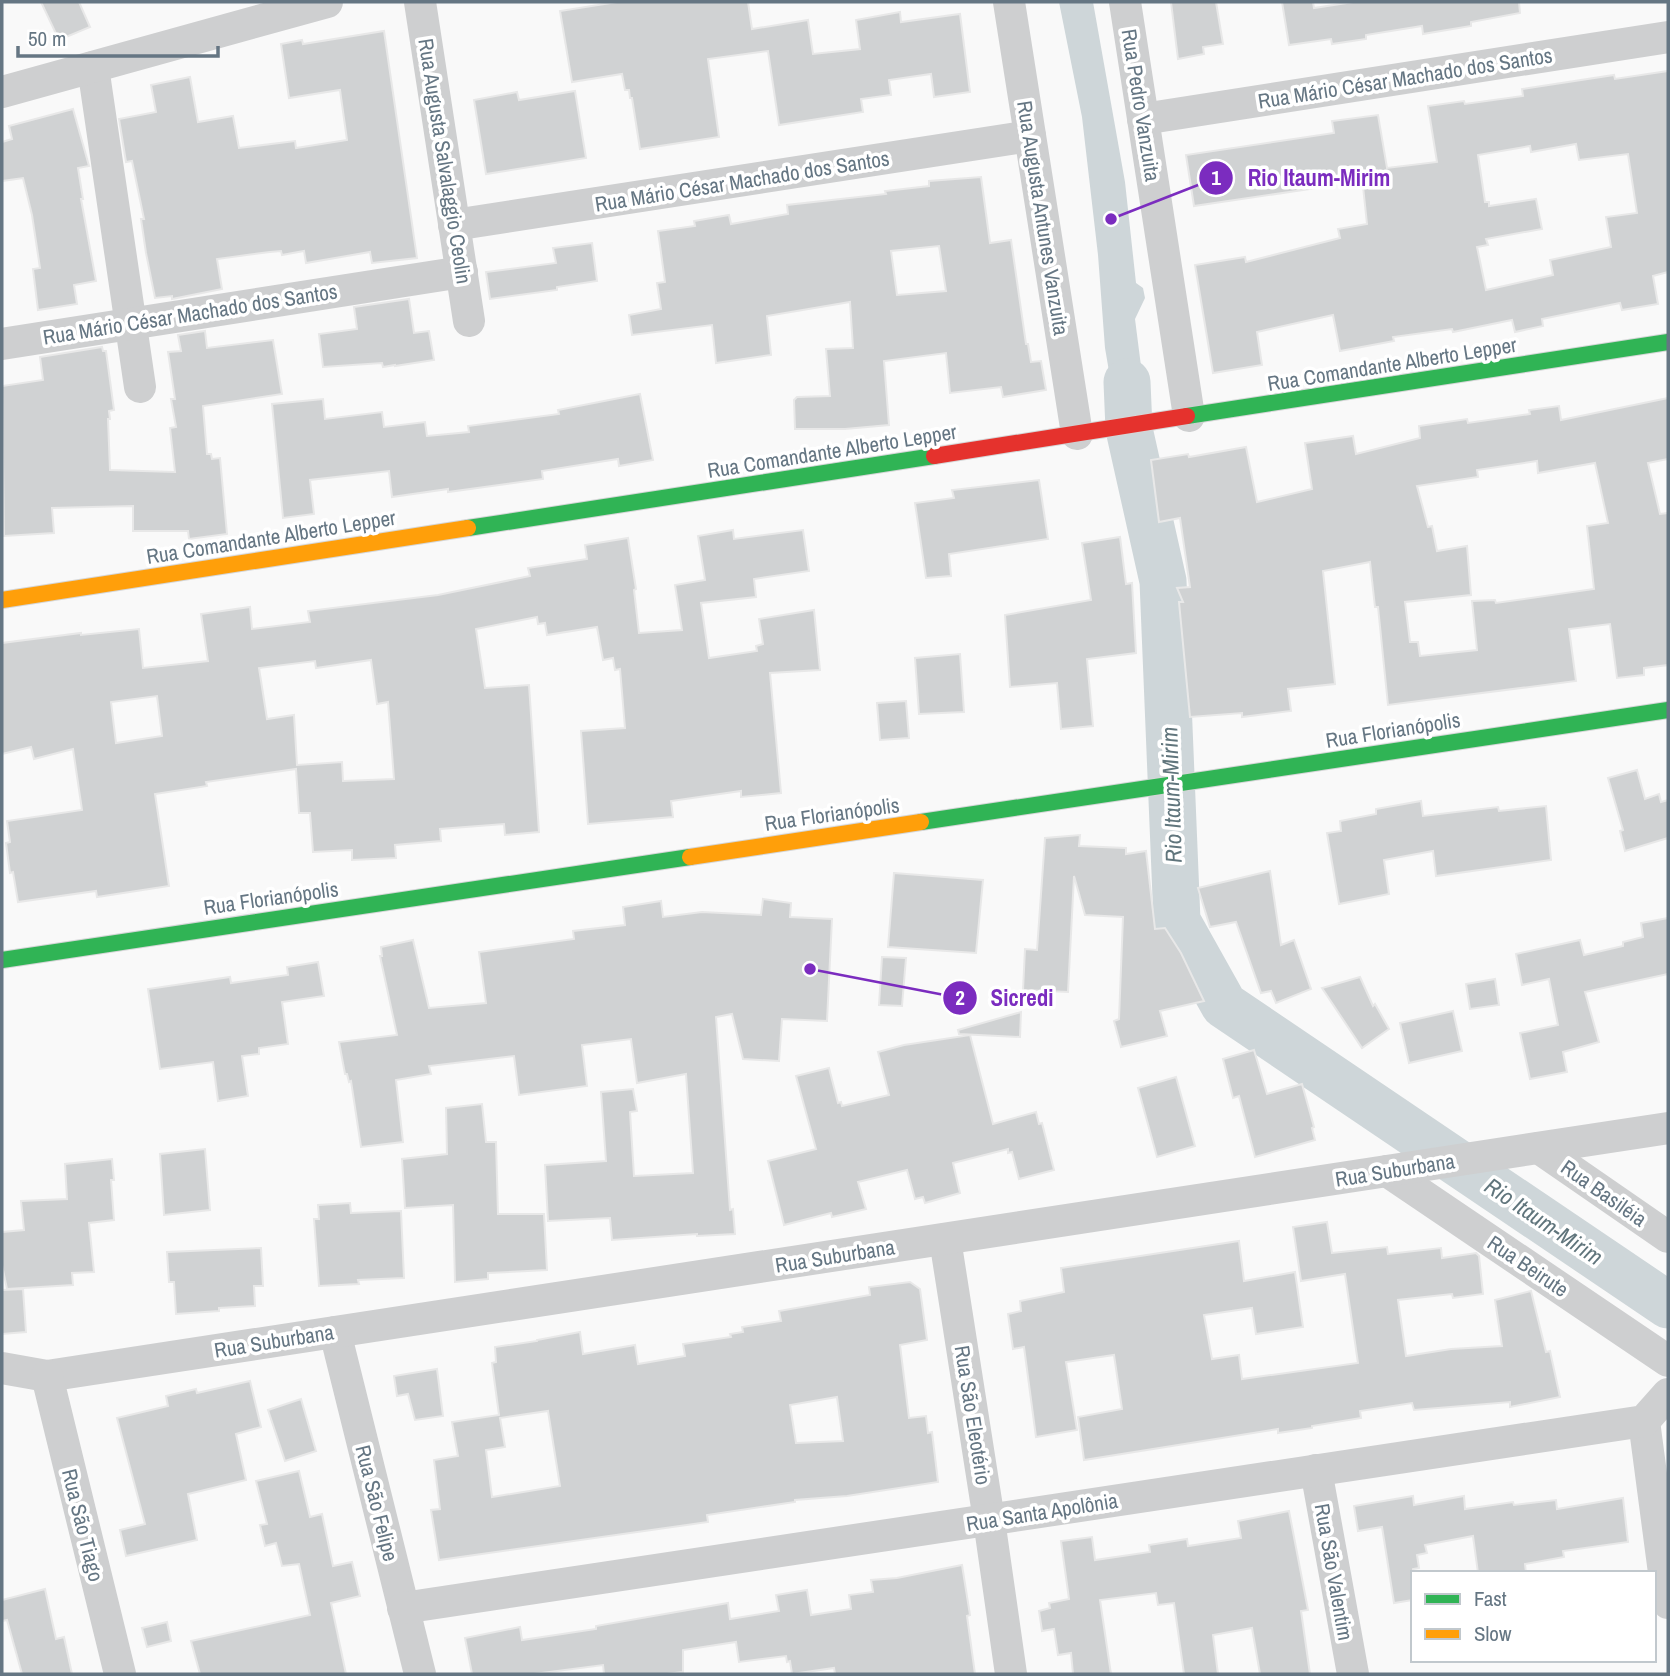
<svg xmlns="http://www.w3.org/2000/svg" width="1670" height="1676" font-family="'Archivo Narrow',sans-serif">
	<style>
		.water { fill: #ced6d9 }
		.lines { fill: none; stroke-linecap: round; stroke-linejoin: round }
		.river { stroke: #ced6d9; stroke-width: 47 }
		.building { fill: #d0d2d3; stroke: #e8e8e8; stroke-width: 2; fill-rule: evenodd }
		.fast-casing { stroke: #d5d6d7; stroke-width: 18 }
		.slow-casing { stroke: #d5d6d7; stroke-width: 18 }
		.jam-casing { stroke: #d5d6d7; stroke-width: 18 }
		.street { stroke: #cecfd0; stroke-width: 32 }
		.fast { stroke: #30b455; stroke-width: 16 }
		.slow { stroke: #ff9f0a; stroke-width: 16 }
		.jam { stroke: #e5322d; stroke-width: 16 }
		.labels { text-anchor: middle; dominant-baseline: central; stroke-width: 7; stroke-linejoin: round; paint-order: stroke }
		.street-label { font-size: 21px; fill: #657683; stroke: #fff }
		.water-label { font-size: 23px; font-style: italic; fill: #60757c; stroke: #fff }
		.leader { fill: none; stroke: #7b2cbf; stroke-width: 2.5 }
		.callout-dot { fill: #7b2cbf; stroke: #fff; stroke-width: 2.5 }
		.mark-label { font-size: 21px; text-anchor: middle; font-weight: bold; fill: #fff }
		.callout-label { font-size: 23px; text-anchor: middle; font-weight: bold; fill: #7b2cbf; stroke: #fff; stroke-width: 7; stroke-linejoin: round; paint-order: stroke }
	</style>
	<rect width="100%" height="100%" fill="#f9f9f9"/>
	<!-- water -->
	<polygon class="water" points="1059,2 1093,2 1125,182 1136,283 1143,288 1145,298 1135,319 1148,421 1118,424 1105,348 1098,255 1082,117"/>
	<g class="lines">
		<!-- river -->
		<polyline class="river" points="1127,382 1129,429 1163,581 1177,921 1224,1005 1668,1305"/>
	</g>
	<!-- building -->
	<g class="building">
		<polygon points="41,2 79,2 90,27 59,40"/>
		<polygon points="617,2 748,2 752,29 808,20 813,54 860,49 856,20 900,12 901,22 960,14 970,92 934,97 931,74 889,80 891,95 861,99 863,112 779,125 768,51 708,59 719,137 640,149 632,98 630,98 629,90 625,90 622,74 572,82 560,11"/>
		<polygon points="1171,2 1216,2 1223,44 1203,47 1204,54 1178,59"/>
		<polygon points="1282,2 1313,2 1314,8 1353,2 1519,2 1520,13 1471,22 1471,26 1423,34 1422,26 1366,35 1366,39 1332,44 1331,39 1289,45"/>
		<polygon points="384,31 417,258 372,263 370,252 306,263 304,251 282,255 281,251 270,252 217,259 222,289 172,299 172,296 155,298 146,253 141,219 144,219 132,161 126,162 119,119 156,112 151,85 190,77 198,122 233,116 239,148 295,141 296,148 347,140 340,90 289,98 281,44 302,40 303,44"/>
		<path d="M1668 71V272L1653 276 1658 304 1622 310 1620 303 1542 319 1543 326 1515 332 1512 320 1453 332 1452 329 1393 337 1394 341 1340 351 1333 315 1257 332 1262 365 1213 373 1195 265 1245 257 1246 262 1340 238 1338 229 1367 224 1362 177 1317 185V188L1194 206 1186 155 1334 133 1332 121 1378 115 1387 168 1437 162 1428 106 1464 101 1465 104 1523 96 1522 89 1614 75 1615 79ZM1576 144 1579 160 1628 154 1637 213 1606 217 1611 247 1550 260 1553 275 1486 290 1477 247 1488 245 1486 239 1542 229 1536 199 1489 206V202H1485L1478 155 1530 146 1531 152Z"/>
		<polygon points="575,91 586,158 486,174 474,100 517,92 519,100"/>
		<polygon points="73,109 89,166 78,168 83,199 81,199 96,281 74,285 77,304 38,310 33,269 40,268 32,215 23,178 2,181 2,142 12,139 9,126"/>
		<path d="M981 177 990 243 1011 240 1026 344H1028L1031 362 1041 361 1046 390 1003 397 1001 387 950 393 946 353 884 361 889 425 845 429H795L794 400 797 397 830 396 826 349 853 348 850 302 767 316 771 355 716 363 712 325 632 335 629 315 661 309 657 283 665 282 658 231 695 226 694 221 729 215 731 224 788 214 787 205 886 194 885 191 929 186V181ZM939 246 946 291 897 295 891 251Z"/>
		<polygon points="592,243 597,281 557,287 557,290 490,299 486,272 556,263 553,248"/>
		<polygon points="409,299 414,333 429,331 434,360 395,366 395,365 383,367 382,363 323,367 319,334 357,329 354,307"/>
		<polygon points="205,331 207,348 273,340 282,394 203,406 207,454 211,454 212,459 220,458 227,534 189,539 188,531 133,531 133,506 52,508 54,533 4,536 2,386 43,380 40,357 102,347 103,351 106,351 114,410 109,411 110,419 108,419 110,470 175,472 170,428 176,427 171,399 175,399 168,352 181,351 178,335"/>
		<polygon points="640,394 653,460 619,466 618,459 542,471 543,479 448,492 448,489 392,497 389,471 310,480 314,514 283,518 272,404 323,399 325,419 382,412 384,427 425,422 427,436 469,432 468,426 559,414 558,410"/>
		<path d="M1668 398V459L1648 463 1660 514 1668 513V665L1644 668V675L1617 678 1610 624 1569 629 1576 681 1388 705 1378 607H1375L1370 562 1323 571 1335 684 1288 689 1291 711 1242 717V713L1190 717 1179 602H1183L1177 588 1190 587 1180 518 1159 522 1151 460 1188 454 1189 457 1246 447 1257 502 1312 489 1305 443 1353 436 1356 454 1420 438 1419 426 1467 419 1468 423 1530 414 1529 410 1559 406 1561 420ZM1537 461 1538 473 1595 463 1608 523 1587 526 1594 589 1496 603 1495 600 1472 601 1477 650 1420 656 1418 642H1410L1405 602 1471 595 1467 546 1437 551 1432 526 1428 527 1417 486 1478 477 1477 470Z"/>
		<polygon points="1039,480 1048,539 949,554 951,576 926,578 915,503 954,498 952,490"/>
		<path d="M733 530 734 539 803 530 809 571 754 579 756 597 701 603 709 658 757 651 756 646 763 644 759 619 814 610 820 670 770 673 781 793 741 797V791L671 801 673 817 588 824 581 731 625 728 620 669 615 670 613 658 603 660 597 627 547 635 545 623 538 624 537 617 476 629 485 688 529 685 539 832 505 835 504 824 440 829 441 841 395 845 396 858 352 860V850L313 852 310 813H299L296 769 206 782 207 786 155 794 169 886 97 897 96 891 18 902 13 872 10 873 6 843 10 842 7 821 82 810 73 749 34 759 31 747 2 754V643L81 633V635L139 629 143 668 208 661 201 614 250 607 252 629 310 622 308 611 438 595 530 576 528 568 587 559 585 545 628 538 636 589 634 590 639 633 682 630 675 585 705 580 698 536ZM371 660 377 704 388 702 394 779 343 781 342 762 297 765 294 715 267 719 259 668 315 661 316 668ZM157 696 162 736 116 743 111 702Z"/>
		<polygon points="1120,537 1126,584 1132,583 1136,653 1087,659 1093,726 1061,729 1057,683 1010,687 1005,615 1091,600 1082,543"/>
		<polygon points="960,654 964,712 919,714 915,658"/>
		<polygon points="906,701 909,738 880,740 877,703"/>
		<polygon points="1637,770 1645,799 1659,794 1661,802 1668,800 1668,838 1625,851 1620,831 1623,830 1608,778"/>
		<polygon points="1421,801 1423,816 1498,807 1499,811 1546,806 1551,860 1436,876 1433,851 1384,860 1389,894 1339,904 1327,833 1341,831 1340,821 1376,814 1376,809"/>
		<polygon points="1080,835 1079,846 1126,848 1126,854 1146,851 1155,929 1165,928 1181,953 1204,1001 1160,1011 1167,1036 1121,1047 1114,1021 1119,1019 1123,917 1085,915 1074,876 1068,992 1023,990 1025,949 1037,950 1045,838"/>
		<polygon points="1270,871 1281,945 1294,940 1311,989 1276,1003 1271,991 1261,993 1236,922 1210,927 1198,888"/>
		<polygon points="894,873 983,880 976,953 888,947"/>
		<polygon points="763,899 791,903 790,917 832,919 827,1021 782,1019 779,1061 743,1059 732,1014 716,1017 730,1210 733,1209 735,1234 697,1236 697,1234 612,1240 610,1218 548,1221 545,1165 606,1161 601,1092 633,1089 637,1111 630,1112 634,1176 693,1173 686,1074 637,1083 631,1039 582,1045 587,1086 519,1095 514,1056 429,1066 431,1074 396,1080 403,1142 361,1147 351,1081 349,1082 347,1074 345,1074 339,1042 397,1035 380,956 382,956 381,947 413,940 429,1008 486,1003 479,952 574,939 573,931 625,925 623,907 661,901 663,917 702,912 761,915"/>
		<polygon points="1668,918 1668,974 1585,992 1599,1042 1563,1052 1567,1072 1530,1079 1520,1033 1558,1025 1549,979 1522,985 1516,954 1580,940 1584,955 1623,946 1623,942 1643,937 1641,923"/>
		<polygon points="882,957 906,958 902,1006 879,1005"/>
		<polygon points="318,962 324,996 282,1002 288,1044 259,1048 259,1054 242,1056 248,1096 218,1101 213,1062 160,1069 148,989 230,977 231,983 288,975 287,967"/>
		<polygon points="1360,977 1373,1006 1375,1004 1389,1029 1362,1048 1322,988"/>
		<polygon points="1495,979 1499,1005 1470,1009 1466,984"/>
		<polygon points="1453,1011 1462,1051 1409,1063 1400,1023"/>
		<polygon points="1021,1012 1020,1037 959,1034 958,1030"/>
		<polygon points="970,1035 993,1124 1036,1112 1039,1124 1042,1123 1054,1170 1019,1179 1012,1152 1008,1153 1008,1149 953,1163 960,1193 925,1203 923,1197 915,1199 907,1170 858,1182 866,1209 832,1217 831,1213 784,1225 768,1161 816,1149 796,1076 829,1068 838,1103 841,1102 842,1106 889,1095 878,1052 904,1045"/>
		<polygon points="1254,1050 1267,1094 1302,1084 1314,1127 1312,1128 1315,1140 1255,1157 1239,1096 1233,1098 1223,1059"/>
		<polygon points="1176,1077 1195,1146 1157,1157 1138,1088"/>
		<polygon points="482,1104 486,1142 496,1142 498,1214 544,1214 547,1270 488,1273 488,1279 455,1282 453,1205 405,1208 402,1159 447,1154 446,1108"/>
		<polygon points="205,1149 210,1210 164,1215 160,1154"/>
		<polygon points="112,1159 114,1180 111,1180 114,1220 89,1223 94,1272 72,1273 73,1285 7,1289 2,1265 2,1232 24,1230 21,1201 67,1199 65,1164"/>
		<polygon points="350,1203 351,1213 401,1211 404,1278 358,1280 359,1284 319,1286 314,1219 319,1219 318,1205"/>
		<polygon points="1327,1222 1332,1253 1387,1247 1388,1254 1441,1248 1442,1258 1476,1253 1479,1256 1483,1294 1453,1298 1452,1294 1398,1300 1406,1356 1451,1349 1502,1346 1495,1300 1531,1291 1546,1352 1550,1351 1560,1397 1510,1407 1510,1402 1414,1410 1412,1403 1360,1411 1361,1418 1312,1426 1312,1428 1278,1433 1278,1429 1084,1460 1078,1417 1122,1409 1114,1355 1066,1362 1077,1430 1036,1437 1024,1347 1013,1349 1008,1314 1021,1311 1020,1301 1064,1292 1061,1268 1239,1241 1244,1281 1295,1272 1303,1327 1256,1334 1252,1308 1204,1315 1212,1359 1239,1355 1242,1379 1358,1363 1345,1274 1301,1281 1293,1227"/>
		<polygon points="261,1248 263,1286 254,1286 255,1306 219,1308 219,1311 176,1314 174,1282 169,1282 167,1252"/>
		<path d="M910 1282 920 1289 927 1340 900 1345 909 1418 926 1416 928 1433 932 1432 938 1482 847 1496 795 1500V1502L707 1515 708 1522 439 1560 431 1510 440 1509 434 1460 458 1456 452 1422 499 1415 492 1363 496 1362 495 1347 537 1341V1340L580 1332 583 1354 635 1345 638 1364 685 1356 683 1344 731 1337 730 1334 743 1332 742 1327 781 1321 779 1311 870 1295 869 1287ZM837 1397 843 1441 796 1443 790 1405ZM548 1411 560 1486 492 1497 486 1450 505 1447 500 1418Z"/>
		<polygon points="23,1289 26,1332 2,1334 2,1290"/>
		<polygon points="437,1369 443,1416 415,1420 408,1394 397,1396 394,1376"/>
		<polygon points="250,1381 261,1427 236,1434 246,1480 188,1494 197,1540 126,1556 120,1530 145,1524 117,1418 168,1406 166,1396 196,1389 197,1393"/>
		<polygon points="301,1399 316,1451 285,1461 268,1410"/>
		<polygon points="299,1471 310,1517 322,1514 333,1566 352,1562 360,1596 331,1603 346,1674 200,1674 191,1641 310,1615 299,1564 282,1566 276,1543 265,1546 260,1525 267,1524 256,1481"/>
		<polygon points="1413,1496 1414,1505 1464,1496 1465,1509 1513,1502 1514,1505 1556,1500 1557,1509 1623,1498 1628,1542 1563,1551 1564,1557 1525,1564 1526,1573 1478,1573 1473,1536 1425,1545 1427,1553 1417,1555 1419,1568 1413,1569 1413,1600 1394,1603 1382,1527 1358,1531 1354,1506"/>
		<polygon points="1289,1511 1308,1610 1301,1611 1310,1674 1260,1674 1252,1628 1213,1635 1218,1674 1184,1674 1174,1603 1158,1605 1156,1593 1100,1600 1111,1674 1073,1674 1071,1653 1058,1655 1054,1629 1042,1631 1039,1611 1050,1608 1049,1603 1069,1599 1061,1541 1092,1537 1095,1560 1150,1552 1149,1545 1187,1539 1188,1546 1241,1538 1238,1521"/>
		<polygon points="962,1565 970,1615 967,1616 975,1674 835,1674 834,1668 792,1674 790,1661 787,1662 786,1656 739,1662 736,1642 683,1650 683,1672 667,1674 604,1674 603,1665 534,1674 472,1674 465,1638 520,1627 522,1640 596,1629 596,1626 728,1603 730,1619 779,1611 776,1595 807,1590 811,1615 851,1609 849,1595 873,1592 871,1580 897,1578"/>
		<polygon points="45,1589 56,1639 64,1637 72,1674 22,1674 7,1620 2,1621 2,1600"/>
		<polygon points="167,1622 171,1641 147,1647 142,1628"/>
	</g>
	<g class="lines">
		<!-- fast casing -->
		<g class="fast-casing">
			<g id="fast">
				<polyline points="1187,416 1668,342"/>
				<polyline points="468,528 934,456"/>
				<polyline points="921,822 1668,710"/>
				<polyline points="2,960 690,857"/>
			</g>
		</g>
		<!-- slow casing -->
		<g class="slow-casing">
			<g id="slow">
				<polyline points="2,600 468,528"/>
				<polyline points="690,857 921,822"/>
			</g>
		</g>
		<!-- jam casing -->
		<g class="jam-casing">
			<polyline id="jam" points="934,456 1187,416"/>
		</g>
		<!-- street -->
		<g class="street">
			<polyline points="420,2 469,321"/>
			<polyline points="1009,2 1077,434"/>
			<polyline points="1125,2 1189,416"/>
			<polyline points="93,67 140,387"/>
			<polyline points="2,92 327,2"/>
			<polyline points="1143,119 1668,37"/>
			<polyline points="454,225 1030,136"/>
			<polyline points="2,344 462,272"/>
			<polyline points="1539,1148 1668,1237"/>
			<polyline points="1387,1171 1668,1361"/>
			<polyline points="945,1239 989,1520 1011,1674"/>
			<polyline points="335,1332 420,1674"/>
			<polyline points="2,1368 47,1376 1668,1128"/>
			<polyline points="47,1376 120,1674"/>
			<polyline points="1644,1421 1668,1603"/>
			<polyline points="1316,1470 1353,1674"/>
			<polyline points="403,1608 1644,1421 1668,1394"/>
		</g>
		<!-- fast -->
		<use href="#fast" class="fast"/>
		<!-- slow -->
		<use href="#slow" class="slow"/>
		<!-- jam -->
		<use href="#jam" class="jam"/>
	</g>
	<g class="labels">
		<!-- street labels -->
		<g class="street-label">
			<text transform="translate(1405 78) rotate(-9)">Rua Mário César Machado dos Santos</text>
			<text transform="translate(1141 105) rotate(81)">Rua Pedro Vanzuita</text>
			<text transform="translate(445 161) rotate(81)">Rua Augusta Salvalaggio Ceolin</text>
			<text transform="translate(742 181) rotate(-9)">Rua Mário César Machado dos Santos</text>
			<text transform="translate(1043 218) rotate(81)">Rua Augusta Antunes Vanzuita</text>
			<text transform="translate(190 314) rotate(-9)">Rua Mário César Machado dos Santos</text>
			<text transform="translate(1392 364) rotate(-9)">Rua Comandante Alberto Lepper</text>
			<text transform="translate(832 451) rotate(-9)">Rua Comandante Alberto Lepper</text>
			<text transform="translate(271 537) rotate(-9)">Rua Comandante Alberto Lepper</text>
			<text transform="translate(1393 730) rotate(-9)">Rua Florianópolis</text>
			<text transform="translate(832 814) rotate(-8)">Rua Florianópolis</text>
			<text transform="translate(271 898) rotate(-8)">Rua Florianópolis</text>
			<text transform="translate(1395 1170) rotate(-9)">Rua Suburbana</text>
			<text transform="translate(1604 1193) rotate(35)">Rua Basiléia</text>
			<text transform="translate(835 1256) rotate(-9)">Rua Suburbana</text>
			<text transform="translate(1528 1266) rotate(34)">Rua Beirute</text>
			<text transform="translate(274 1341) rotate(-9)">Rua Suburbana</text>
			<text transform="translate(973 1415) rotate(81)">Rua São Eleotério</text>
			<text transform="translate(377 1503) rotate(76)">Rua São Felipe</text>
			<text transform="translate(1042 1512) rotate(-9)">Rua Santa Apolônia</text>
			<text transform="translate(83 1525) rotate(76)">Rua São Tiago</text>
			<text transform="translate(1334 1572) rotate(80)">Rua São Valentim</text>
		</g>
		<!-- water labels -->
		<g class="water-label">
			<text transform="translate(1171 795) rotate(-92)">Rio Itaum-Mirim</text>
			<text transform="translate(1544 1221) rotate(34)">Rio Itaum-Mirim</text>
		</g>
	</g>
	<!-- callouts -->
	<path class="leader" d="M1111 219L1216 178M810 969L960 998"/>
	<g class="callout-dot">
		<circle cx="1111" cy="219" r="7"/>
		<circle cx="810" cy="969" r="7"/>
		<circle cx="1216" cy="178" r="18"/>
		<circle cx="960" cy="998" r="18"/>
	</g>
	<g class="mark-label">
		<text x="1216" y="185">1</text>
		<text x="960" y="1005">2</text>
	</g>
	<g class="callout-label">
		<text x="1319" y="186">Rio Itaum-Mirim</text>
		<text x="1022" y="1006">Sicredi</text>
	</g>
	<!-- border -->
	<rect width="1670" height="1676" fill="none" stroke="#657683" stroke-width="7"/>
	<!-- legend -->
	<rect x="1411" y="1571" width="245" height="91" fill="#ffffff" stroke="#c1c8cd" stroke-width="2"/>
	<rect x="1425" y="1594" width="35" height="10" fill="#30b455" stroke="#c1c8cd" stroke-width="2"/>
	<text x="1474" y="1606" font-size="21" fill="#657683">Fast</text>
	<rect x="1425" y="1629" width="35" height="10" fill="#ff9f0a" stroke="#c1c8cd" stroke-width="2"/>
	<text x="1474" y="1641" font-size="21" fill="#657683">Slow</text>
	<!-- scale -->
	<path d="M18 46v10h200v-10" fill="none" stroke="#657683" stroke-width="3.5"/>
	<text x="28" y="46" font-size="21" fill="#657683" stroke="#ffffff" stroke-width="5" paint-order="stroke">50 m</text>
</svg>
